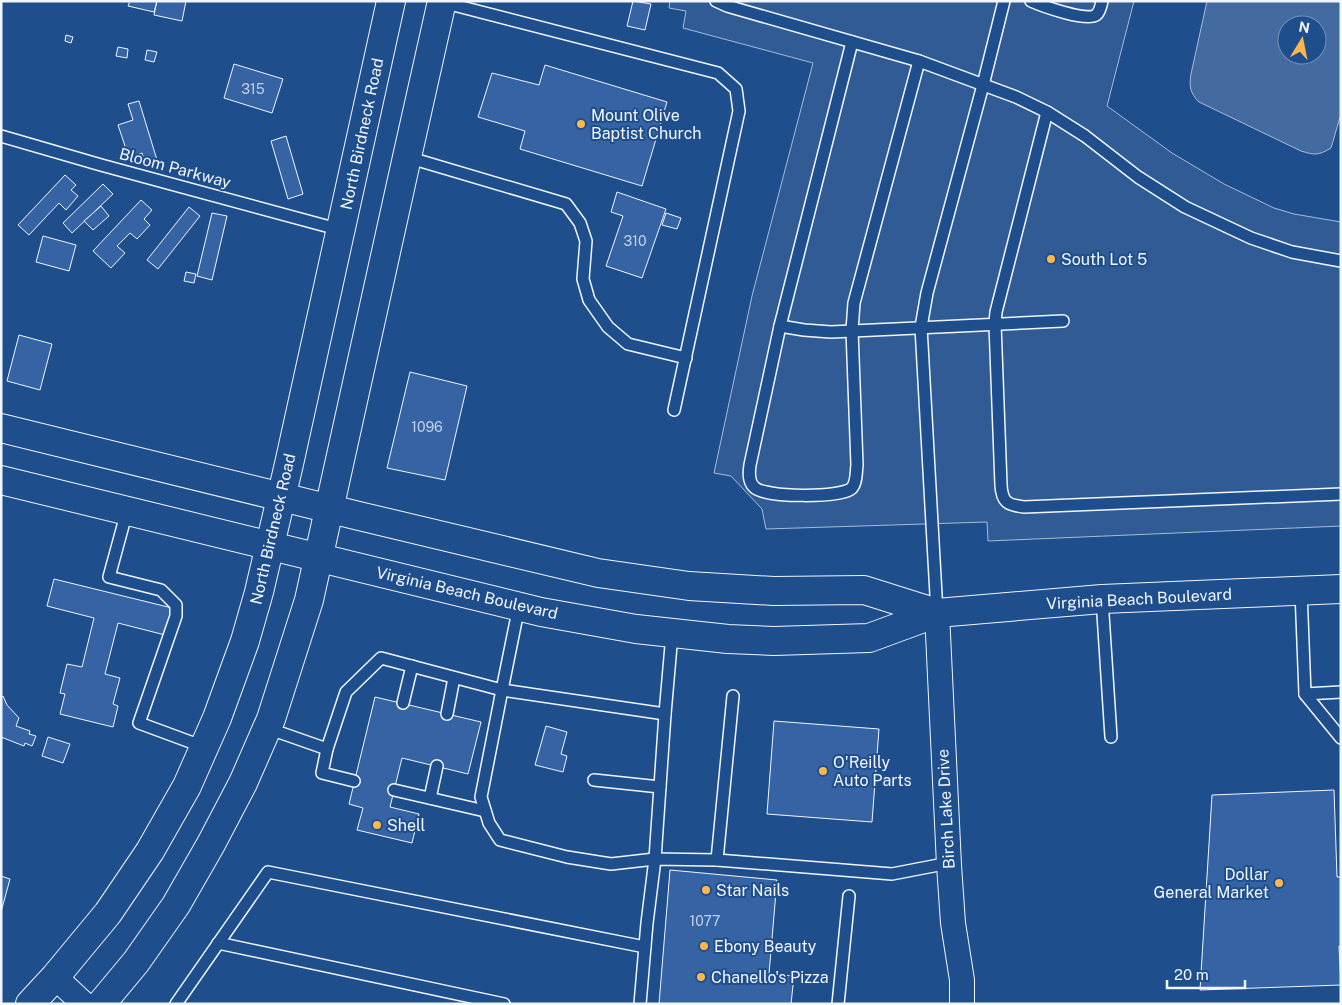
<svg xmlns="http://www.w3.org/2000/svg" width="1342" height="1005" font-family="'Public Sans',sans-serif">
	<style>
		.built { fill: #305b95; stroke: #a8bbd7 }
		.water { fill: #446ba0; stroke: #a8bbd7; fill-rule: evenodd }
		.building { fill: #3563a3; stroke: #f2f6ff }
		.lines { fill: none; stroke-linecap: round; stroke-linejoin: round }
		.lane-casing { stroke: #f2f6ff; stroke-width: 14 }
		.street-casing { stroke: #f2f6ff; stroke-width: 26 }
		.secondary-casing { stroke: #f2f6ff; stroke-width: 30 }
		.primary-casing { stroke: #f2f6ff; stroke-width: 30 }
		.lane { stroke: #1f4e8c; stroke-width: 11 }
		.street { stroke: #1f4e8c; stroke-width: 24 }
		.secondary { stroke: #1f4e8c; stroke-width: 28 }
		.primary { stroke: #1f4e8c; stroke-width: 28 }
		.poi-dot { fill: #ffb74d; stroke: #1f4e8c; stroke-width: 2 }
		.labels { text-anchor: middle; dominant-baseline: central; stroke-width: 4; stroke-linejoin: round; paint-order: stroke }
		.number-label { font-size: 14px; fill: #c3d1e8 }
		.poi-label { font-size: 16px; fill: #f2f6ff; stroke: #1f4e8c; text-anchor: start }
		.street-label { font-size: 16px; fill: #f2f6ff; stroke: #1f4e8c }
	</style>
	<rect width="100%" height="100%" fill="#1f4e8c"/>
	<!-- built -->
	<polygon class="built" points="670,1 1134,1 1107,106 1172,153 1224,184 1274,208 1294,214 1341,222 1341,526 988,541 987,522 766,529 762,509 731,476 714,473 752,296 813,63 683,28 686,11 669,8"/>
	<!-- water -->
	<path class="water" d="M1207 1H1341V114L1331 148C1318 156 1314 155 1301 151L1199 102C1190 93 1189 86 1191 74ZM1287 25H1317V55H1287Z"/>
	<!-- building -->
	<g class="building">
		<polygon points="130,1 157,1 154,12 128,6"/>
		<polygon points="157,1 186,1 182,21 154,15"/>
		<polygon points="633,1 651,4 645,30 627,26"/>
		<polygon points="66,35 73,37 71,43 65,41"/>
		<polygon points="118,47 128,49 127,58 116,56"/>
		<polygon points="147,50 157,52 154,62 145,60"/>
		<polygon points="234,64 283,79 272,113 224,98"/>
		<polygon points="545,65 667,102 642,186 520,149 525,131 478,117 492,73 539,85"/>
		<polygon points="139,101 157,160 145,164 142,153 129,158 118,125 133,120 128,104"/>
		<polygon points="286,136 303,194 288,199 271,141"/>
		<polygon points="65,175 76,185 71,190 78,196 66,210 59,203 29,235 18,225"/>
		<polygon points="103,184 113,194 72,233 63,223"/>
		<polygon points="617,192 666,209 642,278 606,266 623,216 611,212"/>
		<polygon points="141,200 152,210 144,219 150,225 137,239 130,233 117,246 125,253 111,268 93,251"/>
		<polygon points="101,206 109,216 93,230 84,221"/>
		<polygon points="189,207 200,216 158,269 147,260"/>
		<polygon points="212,213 227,216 212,280 197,276"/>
		<polygon points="666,213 681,218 677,229 662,225"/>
		<polygon points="43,236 76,245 69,271 36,262"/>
		<polygon points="186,272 196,274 194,283 184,281"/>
		<polygon points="19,335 52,344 40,390 7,381"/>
		<polygon points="410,372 467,386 445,480 387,468"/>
		<polygon points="54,579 172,608 165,635 118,623 105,674 120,678 113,704 118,706 113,727 60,714 65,694 60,693 67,664 82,667 94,618 47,606"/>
		<polygon points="3,696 7,705 19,718 16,726 30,731 29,734 36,736 32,746 25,743 24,746 1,737 1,698"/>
		<polygon points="375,697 481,722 468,774 402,758 390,807 419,814 412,843 357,830 363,808 349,804"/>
		<polygon points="774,721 879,729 872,822 767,814"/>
		<polygon points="546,726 567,732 561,754 567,756 563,772 535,765"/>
		<polygon points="48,737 70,744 63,763 42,756"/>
		<polygon points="1334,790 1337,877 1341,877 1341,946 1339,946 1341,985 1200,990 1212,795"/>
		<polygon points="670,870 777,880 769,974 794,976 791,1004 659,1004"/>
		<polygon points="1,876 10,879 1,912"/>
	</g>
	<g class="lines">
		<!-- lane casing -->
		<g class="lane-casing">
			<g id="lane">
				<polyline points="716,1 727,6 919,61 1016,97 1047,112 1085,136 1138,177 1185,207 1251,238 1292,252 1341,261"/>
				<path d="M1031 1C1042 6 1087 22 1096 15 1100 12 1101 6 1102 1"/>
				<polyline points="442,2 718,73 736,89 739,111 674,410"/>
				<path d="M852 42 780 326 750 465C749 472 748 481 754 487 764 498 842 498 852 488 857 482 856 472 857 465L852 330 854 303 919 61"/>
				<path d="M1047 112 996 312 995 324 1001 485C1002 502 1007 505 1024 507L1341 494"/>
				<polyline points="1,136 101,165 341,230"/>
				<polyline points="407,157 566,204 580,223 586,241 583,279 589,300 608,327 628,344 686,358"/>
				<polyline points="780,326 804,330 831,332 1063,321"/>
				<polyline points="127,511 109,577 161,590 176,605 176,616 139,723 204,747"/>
				<polyline points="1301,591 1305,694 1341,692"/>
				<polyline points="1102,599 1111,737"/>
				<polyline points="937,613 921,327 927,293 983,85 1004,1"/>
				<polyline points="1305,694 1341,738"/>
				<polyline points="403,703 412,666"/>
				<polyline points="447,714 454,678"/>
				<polyline points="665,714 502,690 481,797 489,823 500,840 567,857 611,864 655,859 717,860 892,874 949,863"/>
				<polyline points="267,728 327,749 346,692 381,658 502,690 519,606"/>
				<polyline points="327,749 322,773 354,781"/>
				<polyline points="594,780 660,787"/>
				<polyline points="394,790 485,811"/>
				<polyline points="430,798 437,766"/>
				<polyline points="717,860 733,696"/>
				<polyline points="218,943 504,1004"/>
				<polyline points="176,1004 268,872 645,947"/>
				<polyline points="640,1004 647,923 655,859 665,714 672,634"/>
				<polyline points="838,1004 849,896"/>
			</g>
		</g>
		<!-- street casing -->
		<g class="street-casing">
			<g id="street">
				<polyline points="937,613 949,865 953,923 962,980 962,1004"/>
				<polyline points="55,977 84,1004"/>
			</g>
		</g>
		<!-- secondary casing -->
		<g class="secondary-casing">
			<g id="secondary">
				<polyline points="30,1004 55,977 108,913 150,851 187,786 217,718 245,641 259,592 289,464 391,1"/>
				<polyline points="101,1004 136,962 176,905 211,844 243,783 271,719 309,600 407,157 442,1"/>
			</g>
		</g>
		<!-- primary casing -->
		<g class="primary-casing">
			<g id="primary">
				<polyline points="1,428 359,516 598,573 689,586 774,591 864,590 937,613"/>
				<polyline points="1,480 541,612 636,629 728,639 774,641 869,638 937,613 1102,599 1341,589"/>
			</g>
		</g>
		<!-- lane -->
		<use href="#lane" class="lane"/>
		<!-- street -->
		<use href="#street" class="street"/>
		<!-- secondary -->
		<use href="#secondary" class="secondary"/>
		<!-- primary -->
		<use href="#primary" class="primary"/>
	</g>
	<!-- markers -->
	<g class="poi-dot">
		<circle cx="581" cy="124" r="5"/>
		<circle cx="1051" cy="259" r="5"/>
		<circle cx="823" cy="771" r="5"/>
		<circle cx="377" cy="825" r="5"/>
		<circle cx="1279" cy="883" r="5"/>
		<circle cx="706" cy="890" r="5"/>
		<circle cx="704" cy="946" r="5"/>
		<circle cx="701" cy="977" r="5"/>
	</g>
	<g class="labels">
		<!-- number labels -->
		<g class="number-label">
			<text x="253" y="89">315</text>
			<text x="635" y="241">310</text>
			<text x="427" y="427">1096</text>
			<text x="705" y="921">1077</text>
		</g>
		<!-- poi labels -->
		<g class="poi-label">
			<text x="591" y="115">Mount Olive<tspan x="591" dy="18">Baptist Church</tspan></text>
			<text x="1061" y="259">South Lot 5</text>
			<text x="833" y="762">O'Reilly<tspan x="833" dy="18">Auto Parts</tspan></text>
			<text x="387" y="825">Shell</text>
			<text x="1269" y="874" text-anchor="end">Dollar<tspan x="1269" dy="18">General Market</tspan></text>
			<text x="716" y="890">Star Nails</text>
			<text x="714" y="946">Ebony Beauty</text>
			<text x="711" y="977">Chanello's Pizza</text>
		</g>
		<!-- street labels -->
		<g class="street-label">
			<text transform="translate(362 134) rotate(-78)">North Birdneck Road</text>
			<text transform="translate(175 168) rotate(15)">Bloom Parkway</text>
			<text transform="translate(273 529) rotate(-77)">North Birdneck Road</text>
			<text transform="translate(467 593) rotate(13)">Virginia Beach Boulevard</text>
			<text transform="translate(1139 599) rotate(-3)">Virginia Beach Boulevard</text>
			<text transform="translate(946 809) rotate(-93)">Birch Lake Drive</text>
		</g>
	</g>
	<!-- border -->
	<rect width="1342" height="1005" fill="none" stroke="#f2f6ff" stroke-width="5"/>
	<!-- north arrow -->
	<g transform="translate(1302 40) rotate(10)"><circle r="24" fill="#1f4e8c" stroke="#7391ba"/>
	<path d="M0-4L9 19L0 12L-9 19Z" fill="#ffb74d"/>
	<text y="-8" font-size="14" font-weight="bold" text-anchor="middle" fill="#f2f6ff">N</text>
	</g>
	<!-- scale -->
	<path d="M1167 980v8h78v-8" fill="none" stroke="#f2f6ff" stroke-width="2.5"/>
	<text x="1174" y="980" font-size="15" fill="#f2f6ff" stroke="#1f4e8c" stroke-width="4" paint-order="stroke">20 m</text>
</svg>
